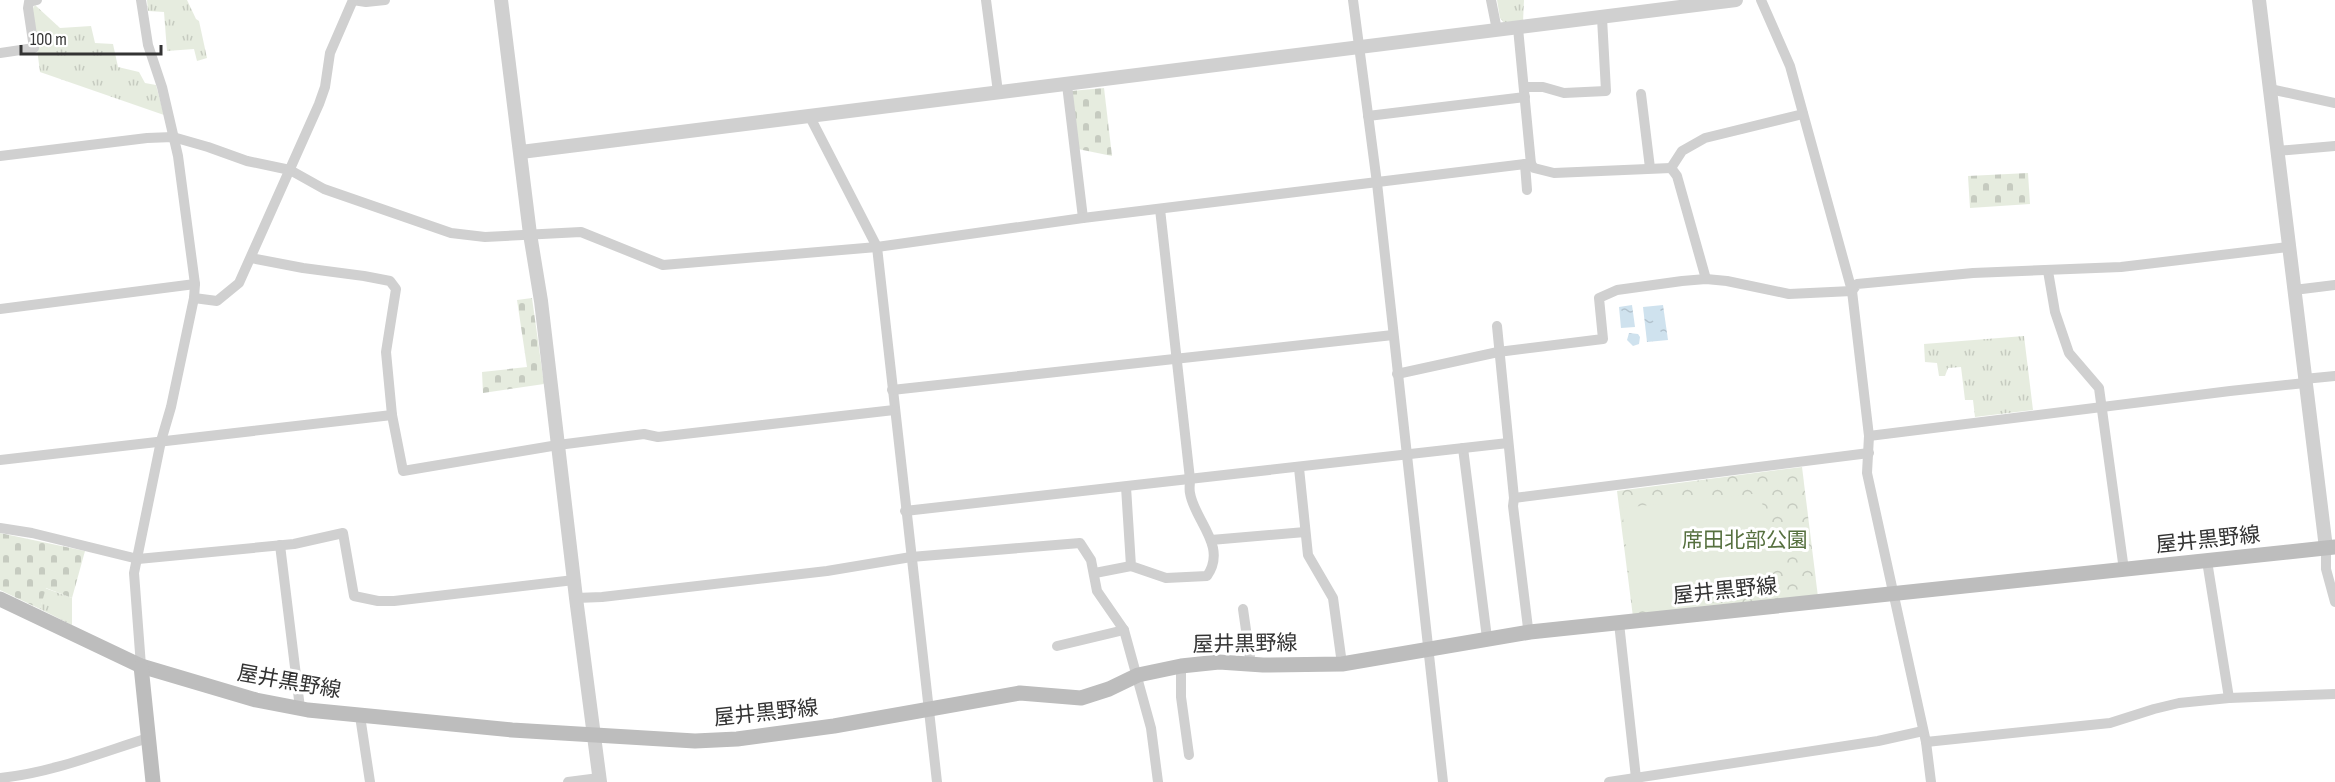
<svg xmlns="http://www.w3.org/2000/svg" width="2335" height="782" font-family="'Sofia Sans Condensed','Noto Sans JP',sans-serif">
	<style>
		.grass { fill: url(#grass-tufts) }
		.forest { fill: url(#forest-crowns) }
		.cemetery { fill: url(#cemetery-stones) }
		.pitch { fill: #e6ecdf }
		.water { fill: url(#water-ripples) }
		.lines { fill: none; stroke-linecap: round; stroke-linejoin: round }
		.minor { stroke: #d0d0d0; stroke-width: 10 }
		.tertiary { stroke: #d0d0d0; stroke-width: 14 }
		.secondary { stroke: #bdbdbd; stroke-width: 15 }
		.labels { text-anchor: middle; dominant-baseline: central; stroke-width: 6; stroke-linejoin: round; paint-order: stroke }
		.park-label { font-size: 21px; fill: #56703f; stroke: #fff }
		.street-label { font-size: 21px; fill: #333; stroke: #fff }
	</style>
	<defs>
		<pattern id="grass-tufts" width="24" height="20" patternUnits="userSpaceOnUse" patternTransform="scale(1.5)"><rect width="24" height="20" fill="#e6ecdf"/><path d="M3 7l-1-3M5 7V3M7 7l1-3M15 17l-1-3M17 17v-4M19 17l1-3" fill="none" stroke="#c6cbc0"/></pattern>
		<pattern id="forest-crowns" width="20" height="18" patternUnits="userSpaceOnUse" patternTransform="scale(1.5)"><rect width="20" height="18" fill="#e6ecdf"/><path d="M2 6a3 3 0 1 1 6 0M12 15a3 3 0 1 1 6 0" fill="none" stroke="#c6cbc0"/></pattern>
		<pattern id="cemetery-stones" width="16" height="16" patternUnits="userSpaceOnUse" patternTransform="scale(1.5)"><rect width="16" height="16" fill="#e6ecdf"/><path d="M2 7V4a2 2 0 0 1 4 0v3zM10 15v-3a2 2 0 0 1 4 0v3z" fill="#c6cbc0"/></pattern>
		<pattern id="water-ripples" width="26" height="14" patternUnits="userSpaceOnUse" patternTransform="scale(1.5)"><rect width="26" height="14" fill="#cfe2ee"/><path d="M2 4q2-2 4 0t4 0M15 11q2-2 4 0t4 0" fill="none" stroke="#b2c2cd"/></pattern>
	</defs>
	<rect width="100%" height="100%" fill="#fff"/>
	<!-- grass -->
	<g class="grass">
		<polygon points="147,0 187,0 196,19 199,21 207,58 197,61 194,49 167,51 164,12 148,11"/>
		<polygon points="1497,0 1524,0 1523,22 1505,24 1500,18"/>
		<polygon points="35,5 60,28 91,26 95,43 113,44 118,67 139,72 145,83 156,85 164,115 40,72 32,10"/>
		<polygon points="2024,336 2033,410 1975,417 1973,400 1965,400 1961,367 1948,368 1945,376 1939,376 1937,363 1925,362 1924,344"/>
		<polygon points="45,588 72,598 72,625 40,609"/>
	</g>
	<!-- forest -->
	<polygon class="forest" points="1802,467 1818,597 1633,617 1617,491"/>
	<!-- cemetery -->
	<g class="cemetery">
		<polygon points="1104,88 1112,156 1078,149 1071,91"/>
		<polygon points="2028,173 2030,204 1970,208 1968,176"/>
		<polygon points="532,298 544,384 483,393 482,372 527,367 517,300"/>
		<polygon points="0,533 85,551 72,598 46,588 40,609 0,590"/>
	</g>
	<!-- pitch -->
	<polygon class="pitch" points="1761,493 1774,596 1633,611 1622,508"/>
	<!-- water -->
	<g class="water">
		<polygon points="1632,305 1635,327 1621,328 1619,307"/>
		<polygon points="1663,305 1668,340 1647,342 1643,307"/>
		<polygon points="1629,333 1638,334 1640,337 1639,344 1633,346 1627,340"/>
	</g>
	<g class="lines">
		<!-- minor -->
		<g class="minor">
			<polyline points="353,0 366,2 385,0"/>
			<polyline points="986,0 998,92"/>
			<polyline points="1353,0 1377,183 1443,782"/>
			<polyline points="1491,0 1497,30"/>
			<polyline points="1761,0 1790,66 1852,291 1869,436 1867,473 1926,742 1931,782"/>
			<polyline points="1518,28 1531,164"/>
			<polyline points="0,53 34,48 28,8 29,2 37,0"/>
			<polyline points="1067,85 1083,218"/>
			<polyline points="1525,87 1543,87 1564,93 1606,91 1602,18"/>
			<polyline points="2270,89 2335,103"/>
			<polyline points="1641,94 1650,168"/>
			<polyline points="1368,116 1525,97"/>
			<polyline points="810,117 877,247 937,782"/>
			<polyline points="2277,151 2335,146"/>
			<polyline points="0,156 147,138 173,137 208,147 247,161 290,170 324,189 451,233 485,237 581,232 663,265 877,247 1083,218 1525,164 1531,164 1534,168 1554,173 1671,168"/>
			<polyline points="1525,164 1527,190"/>
			<polyline points="1671,168 1682,151 1705,138 1803,114"/>
			<polyline points="1671,168 1677,176 1706,279"/>
			<polyline points="251,258 303,268 364,276 390,281 396,289 386,352 392,415 403,471 558,445 644,434 658,437 894,410"/>
			<polyline points="2048,271 2055,312 2069,353 2099,388 2124,570"/>
			<polyline points="2294,290 2335,285"/>
			<polyline points="194,298 217,301 239,283 319,104 325,87 330,53 353,0"/>
			<polyline points="0,309 195,284"/>
			<polyline points="1497,326 1514,498 1513,506 1528,628 1530,632"/>
			<polyline points="1397,374 1498,352 1603,339 1599,298 1617,290 1682,281 1706,279 1727,281 1789,294 1852,291 1857,284 1973,273 2121,267 2288,247"/>
			<polyline points="2304,379 2335,376"/>
			<polyline points="892,390 1393,335"/>
			<polyline points="1869,436 2230,391 2305,383"/>
			<polyline points="1463,448 1487,638"/>
			<polyline points="0,460 392,415"/>
			<polyline points="1299,468 1308,555 1333,598 1342,664"/>
			<path d="M1126 487 1131 566 1166 578 1207 576C1228 546 1194 520 1190 493 1189 489 1190 484 1190 479L1160 209"/>
			<polyline points="1514,498 1869,453"/>
			<polyline points="905,511 1508,443"/>
			<polyline points="0,528 32,533 138,559 294,544 343,533 354,596 378,601 394,601 574,580"/>
			<polyline points="1211,540 1305,532"/>
			<polyline points="280,545 300,708"/>
			<polyline points="2326,548 2326,569 2335,602"/>
			<polyline points="2207,561 2229,698"/>
			<polyline points="1095,573 1131,566"/>
			<polyline points="576,598 602,597 827,571 911,557 1080,543 1091,560 1097,591 1124,630 1151,728 1158,782"/>
			<polyline points="1243,609 1251,665"/>
			<polyline points="1619,623 1636,778"/>
			<polyline points="1057,646 1124,630"/>
			<polyline points="141,666 134,573 161,441 171,407 194,298 195,284 178,156 162,87 148,45 141,0"/>
			<polyline points="1181,666 1181,697 1189,755"/>
			<polyline points="360,716 370,782"/>
			<polyline points="1926,742 2110,723 2154,709 2179,703 2229,698 2335,694"/>
			<path d="M0 778C51 773 100 753 148 738"/>
			<polyline points="568,782 599,778"/>
			<polyline points="1609,782 1878,741 1923,731"/>
		</g>
		<!-- tertiary -->
		<g class="tertiary">
			<polyline points="501,0 530,234 541,301 576,598 600,782"/>
			<polyline points="2259,0 2326,548"/>
			<polyline points="521,152 1736,0"/>
		</g>
		<!-- secondary -->
		<g class="secondary">
			<polyline points="0,599 141,666 256,700 308,710 512,730 695,741 737,739 834,726 1020,693 1081,698 1109,689 1138,675 1181,666 1219,662 1263,665 1342,664 1530,632 2335,547"/>
			<polyline points="141,666 153,782"/>
		</g>
	</g>
	<g class="labels">
		<!-- park labels -->
		<g class="park-label">
			<text x="1745" y="540">席田北部公園</text>
		</g>
		<!-- street labels -->
		<g class="street-label">
			<text transform="translate(2208 540) rotate(-6)">屋井黒野線</text>
			<text transform="translate(1725 591) rotate(-6)">屋井黒野線</text>
			<text transform="translate(1245 644) rotate(-1)">屋井黒野線</text>
			<text transform="translate(289 682) rotate(10)">屋井黒野線</text>
			<text transform="translate(766 713) rotate(-6)">屋井黒野線</text>
		</g>
	</g>
	<!-- scale -->
	<path d="M21 45v9h140v-9" fill="none" stroke="#333333" stroke-width="3"/>
	<text x="30" y="45" font-size="18" fill="#333333" stroke="#ffffff" stroke-width="4.5" paint-order="stroke">100 m</text>
</svg>
